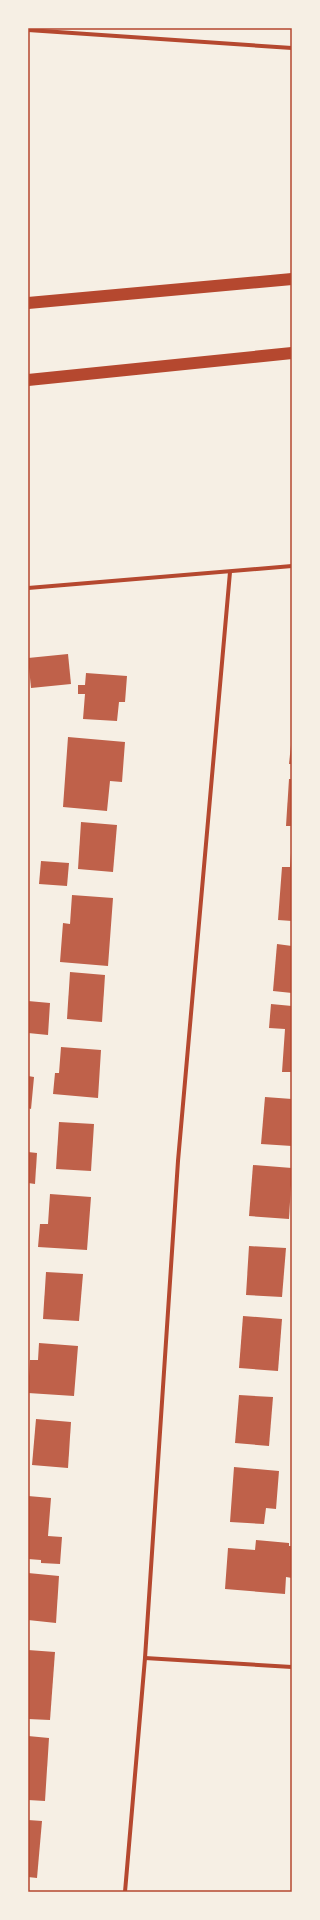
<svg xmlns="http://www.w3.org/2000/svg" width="320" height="1920" font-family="'Golos Text',sans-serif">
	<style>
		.building { fill: #bf614a }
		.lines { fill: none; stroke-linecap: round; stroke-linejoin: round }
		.minor { stroke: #b5482f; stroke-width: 4 }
		.motorway { stroke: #b5482f; stroke-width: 12 }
		.neatline { fill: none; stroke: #b5482f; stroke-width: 1.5 }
	</style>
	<rect width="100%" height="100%" fill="#f6efe4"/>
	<!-- building -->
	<g class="building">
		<polygon points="68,654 71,684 31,688 28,658"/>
		<polygon points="86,673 127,676 125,702 119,702 117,721 83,719 85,694 78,694 78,685 85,685"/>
		<polygon points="68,737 125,742 122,782 110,781 107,811 63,807"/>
		<polygon points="291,745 292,745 292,764 289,764"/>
		<polygon points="289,779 292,779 292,826 286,826"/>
		<polygon points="81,822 117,825 113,872 78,869"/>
		<polygon points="291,853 292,853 292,921 278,920 282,867 290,867"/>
		<polygon points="41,861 69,863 67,886 39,884"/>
		<polygon points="72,895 113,898 108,966 60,962 63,923 70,924"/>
		<polygon points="277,944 292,946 292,993 273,991"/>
		<polygon points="70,972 105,975 102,1022 67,1019"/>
		<polygon points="28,1001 50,1003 48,1035 28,1033"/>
		<polygon points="271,1004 292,1006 292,1072 282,1072 285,1029 269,1028"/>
		<polygon points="61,1047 101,1050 98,1098 53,1094 55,1073 59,1073"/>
		<polygon points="28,1076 34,1077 31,1109 28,1108"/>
		<polygon points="265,1097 292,1099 292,1146 261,1144"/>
		<polygon points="59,1122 94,1124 91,1171 56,1169"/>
		<polygon points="28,1152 37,1153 35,1184 28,1183"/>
		<polygon points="253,1165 292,1168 289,1219 249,1216"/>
		<polygon points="50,1194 91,1197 87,1250 38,1247 40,1224 48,1224"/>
		<polygon points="249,1246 286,1248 282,1297 246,1295"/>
		<polygon points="46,1272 83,1274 79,1321 43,1319"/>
		<polygon points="243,1316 282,1319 278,1371 239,1368"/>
		<polygon points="39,1343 78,1346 74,1396 28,1393 30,1360 38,1360"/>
		<polygon points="239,1395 273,1397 269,1446 235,1443"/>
		<polygon points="36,1419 71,1422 68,1468 32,1465"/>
		<polygon points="234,1467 279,1471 276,1509 266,1508 264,1524 230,1522"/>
		<polygon points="28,1496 51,1498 48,1536 62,1537 60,1564 41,1563 41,1560 28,1559"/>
		<polygon points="256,1540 289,1543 289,1546 292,1546 292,1578 286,1577 285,1594 225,1589 228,1548 255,1550"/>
		<polygon points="28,1573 59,1576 56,1623 28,1620"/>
		<polygon points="28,1650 55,1652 50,1720 28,1719"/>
		<polygon points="28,1736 49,1738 45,1801 28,1800"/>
		<polygon points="28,1820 42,1821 37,1878 28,1877"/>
	</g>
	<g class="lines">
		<!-- minor -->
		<g class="minor">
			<polyline points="28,30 292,48"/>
			<polyline points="28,588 292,566"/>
			<polyline points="145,1658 292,1667"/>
			<polyline points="125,1892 145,1658 178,1161 230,572"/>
		</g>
		<!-- motorway -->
		<g class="motorway">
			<polyline points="28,303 292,279"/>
			<polyline points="28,380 292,353"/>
		</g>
	</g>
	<!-- border -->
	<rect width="320" height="1920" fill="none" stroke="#f6efe4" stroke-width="58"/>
	<rect x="29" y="29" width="262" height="1862" class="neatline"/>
</svg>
